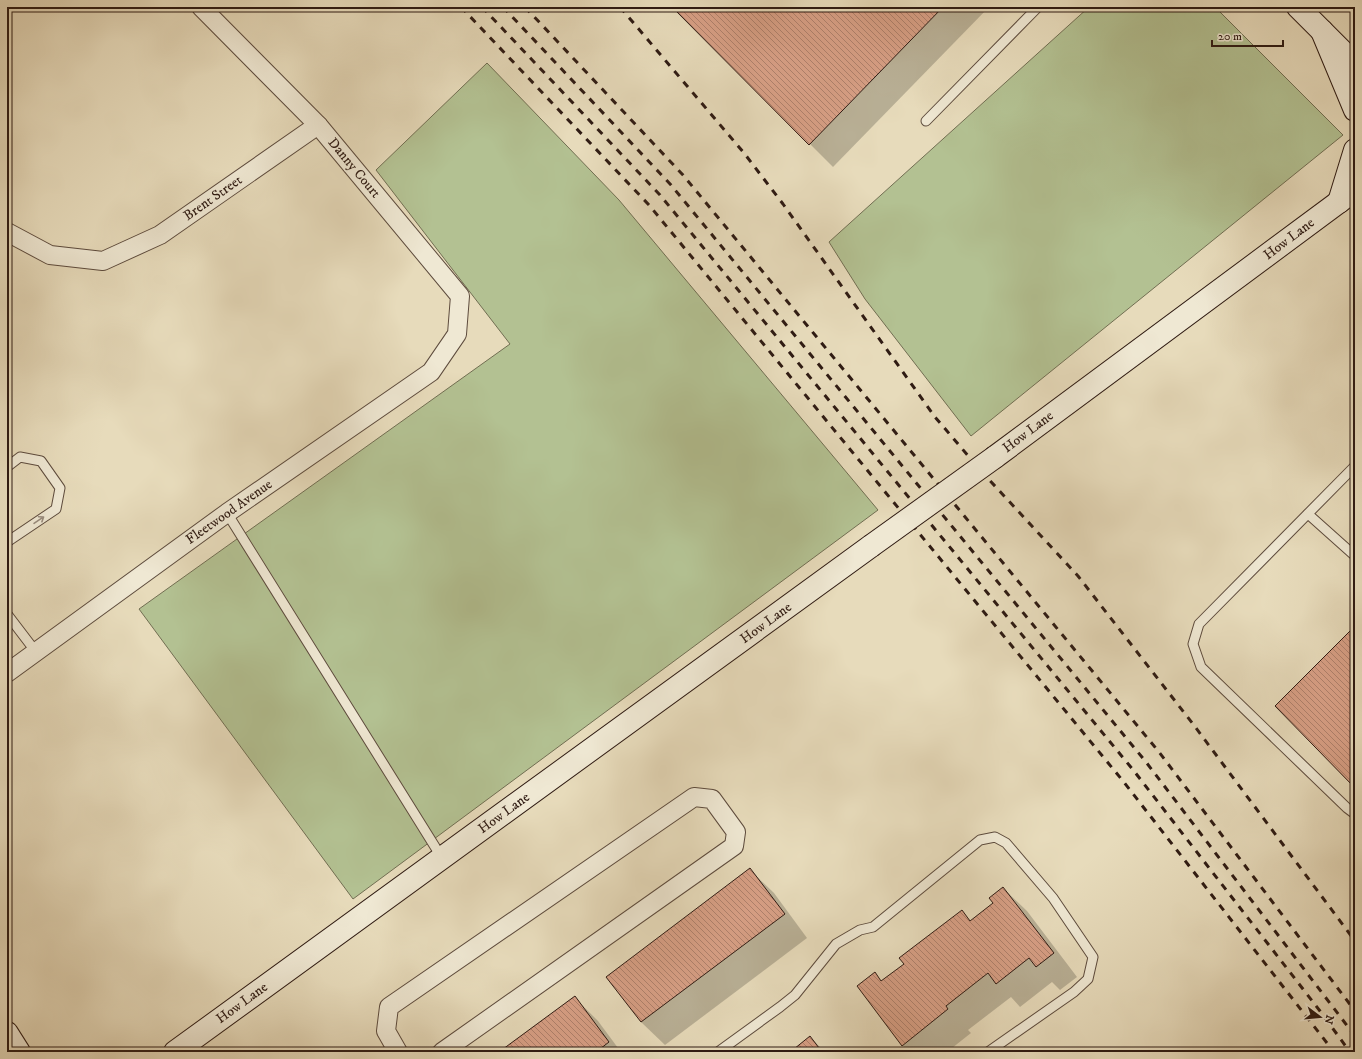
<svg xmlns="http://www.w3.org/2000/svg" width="1362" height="1059" font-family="'IM FELL DW Pica',serif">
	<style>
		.green { fill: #b3c192; stroke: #716e52 }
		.shadow { fill: #0003 }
		.building { fill: url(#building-back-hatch); stroke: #2f1b13 }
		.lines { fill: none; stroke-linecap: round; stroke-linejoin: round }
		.lane-casing { stroke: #5d4b3d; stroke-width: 11 }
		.street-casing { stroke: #5d4b3d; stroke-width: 20 }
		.secondary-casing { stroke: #2f1b13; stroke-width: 24 }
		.lane { stroke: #efe8d3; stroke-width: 9 }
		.street { stroke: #efe8d3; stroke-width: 18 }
		.secondary { stroke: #efe8d3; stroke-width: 22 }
		.rail { stroke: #2f1b13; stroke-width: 3; stroke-dasharray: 7 7; stroke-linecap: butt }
		.secondary-bridge-casing { stroke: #2f1b13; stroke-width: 24; stroke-linecap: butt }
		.secondary-bridge { stroke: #efe8d3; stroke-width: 22 }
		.oneway { stroke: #998c7d }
		.labels { text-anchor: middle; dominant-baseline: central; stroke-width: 3; stroke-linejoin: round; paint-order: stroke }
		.street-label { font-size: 14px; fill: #2f1b13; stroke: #efe8d3 }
	</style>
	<defs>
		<pattern id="building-back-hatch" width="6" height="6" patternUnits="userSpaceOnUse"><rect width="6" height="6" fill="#d79f85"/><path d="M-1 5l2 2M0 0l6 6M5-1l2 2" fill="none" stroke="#af816c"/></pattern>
	</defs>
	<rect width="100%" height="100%" fill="#e7dbbb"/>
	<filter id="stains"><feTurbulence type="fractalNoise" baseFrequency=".005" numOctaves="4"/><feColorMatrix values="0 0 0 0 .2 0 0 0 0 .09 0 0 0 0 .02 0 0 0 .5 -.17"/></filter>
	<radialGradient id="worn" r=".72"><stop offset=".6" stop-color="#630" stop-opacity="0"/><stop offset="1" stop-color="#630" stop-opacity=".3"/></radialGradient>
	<!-- green -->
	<g class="green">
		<polygon points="1089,7 1215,7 1343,135 971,436 865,299 829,242"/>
		<polygon points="487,63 619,200 878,510 353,899 139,609 510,344 376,170"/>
	</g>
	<!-- shadow -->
	<g class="shadow">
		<polygon points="673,7 989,7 833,167"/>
		<polygon points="750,870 774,893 807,938 665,1045 641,1022 608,977"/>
		<polygon points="1003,888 1027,911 1077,977 1060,990 1052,982 1020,1007 1011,997 968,1030 971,1033 947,1052 909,1052 902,1045 875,974 882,981 905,964 962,911 971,921 994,904"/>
		<polygon points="575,998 598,1021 621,1052 501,1052"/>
		<polygon points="810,1037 825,1052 797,1052"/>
	</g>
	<!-- building -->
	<g class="building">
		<polygon points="672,7 943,7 809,145"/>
		<polygon points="1355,626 1355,788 1275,706"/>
		<polygon points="750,868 785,914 641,1022 606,977"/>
		<polygon points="1003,887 1054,953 1036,967 1029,958 996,984 988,973 946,1006 948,1009 902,1046 857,986 875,972 881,981 904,964 899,958 962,910 970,921 993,903 989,898"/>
		<polygon points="575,996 609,1042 596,1052 499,1052"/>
		<polygon points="810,1036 822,1052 796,1052 794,1049"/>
	</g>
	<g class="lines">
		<!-- lane casing -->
		<g class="lane-casing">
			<g id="lane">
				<polyline points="926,121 1038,7"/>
				<polyline points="1355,466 1199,624 1193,644 1201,667 1347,808 1355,814"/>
				<polyline points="7,467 20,457 41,461 60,488 56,509 7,542"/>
				<polyline points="227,513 442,858"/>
				<polyline points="1308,514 1355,556"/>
				<polyline points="7,614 36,652"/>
				<polyline points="718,1052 780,1007 795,995 836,944 860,930 873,927 980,840 995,837 1006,843 1053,898 1093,957 1088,979 1074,992 988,1052"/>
			</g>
		</g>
		<!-- street casing -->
		<g class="street-casing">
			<g id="street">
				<polyline points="7,232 50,255 103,261 160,235 318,125"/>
				<polyline points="7,673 227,513 431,372 457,334 460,296 318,125 201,7"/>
				<polyline points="398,1052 386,1031 389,1007 694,797 712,799 736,832 734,846 442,1052"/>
			</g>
		</g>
		<!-- secondary casing -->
		<g class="secondary-casing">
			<g id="secondary">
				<polyline points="1298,7 1355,64"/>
				<polyline points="1322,31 1355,110"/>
				<polyline points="1339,202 1355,150"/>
				<polyline points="995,457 1355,190"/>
				<polyline points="7,1033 19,1052"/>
				<polyline points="175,1052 871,546"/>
			</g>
		</g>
		<!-- lane -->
		<use href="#lane" class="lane"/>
		<!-- street -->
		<use href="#street" class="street"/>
		<!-- secondary -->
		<use href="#secondary" class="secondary"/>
		<!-- rail -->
		<g class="rail">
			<polyline points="461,7 649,205 1123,781 1334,1052"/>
			<polyline points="482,7 660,195 1134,771 1320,1011 1350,1052"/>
			<polyline points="503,7 671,185 1146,762 1355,1036"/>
			<polyline points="525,7 683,175 1159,752 1355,1011"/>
			<polyline points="620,7 744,153 783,204 935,417 982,472 1078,576 1193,724 1355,941"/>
		</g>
		<!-- secondary-bridge casing -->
		<g class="secondary-bridge-casing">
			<polyline id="secondary-bridge" points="871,546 995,457"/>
		</g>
		<!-- secondary-bridge -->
		<use href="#secondary-bridge" class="secondary-bridge"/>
	</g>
	<!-- one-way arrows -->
	<defs><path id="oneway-shaft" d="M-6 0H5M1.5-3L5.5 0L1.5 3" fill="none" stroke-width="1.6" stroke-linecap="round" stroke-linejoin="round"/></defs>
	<use class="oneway" href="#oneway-shaft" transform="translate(39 520) rotate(-34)"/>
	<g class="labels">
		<!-- street labels -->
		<g class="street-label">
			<text transform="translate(354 168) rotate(50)">Danny Court</text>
			<text transform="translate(213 198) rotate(-35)">Brent Street</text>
			<text transform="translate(1289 239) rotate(-37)">How Lane</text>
			<text transform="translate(1028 432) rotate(-37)">How Lane</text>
			<text transform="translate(229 512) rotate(-35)">Fleetwood Avenue</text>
			<text transform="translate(766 623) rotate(-36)">How Lane</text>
			<text transform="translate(504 813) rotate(-36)">How Lane</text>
			<text transform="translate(242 1003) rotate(-36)">How Lane</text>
		</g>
	</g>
	<!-- margin -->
	<rect width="1362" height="1059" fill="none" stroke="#e7dbbb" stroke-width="24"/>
	<rect x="8" y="8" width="1346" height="1043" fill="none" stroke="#2f1b13" stroke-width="2"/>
	<rect x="12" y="12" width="1338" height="1035" fill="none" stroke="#2f1b13"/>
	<!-- north arrow -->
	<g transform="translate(1320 1017) rotate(106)" stroke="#efe8d3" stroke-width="3" paint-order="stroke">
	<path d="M0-3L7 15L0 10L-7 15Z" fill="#2f1b13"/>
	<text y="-6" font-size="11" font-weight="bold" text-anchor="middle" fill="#2f1b13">N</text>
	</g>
	<!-- scale -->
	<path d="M1212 40v6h71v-6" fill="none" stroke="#2f1b13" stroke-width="2"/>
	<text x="1218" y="40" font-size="12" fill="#2f1b13" stroke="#efe8d3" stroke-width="3" paint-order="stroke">20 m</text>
	<rect width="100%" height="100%" filter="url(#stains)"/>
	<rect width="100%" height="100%" fill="url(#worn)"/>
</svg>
